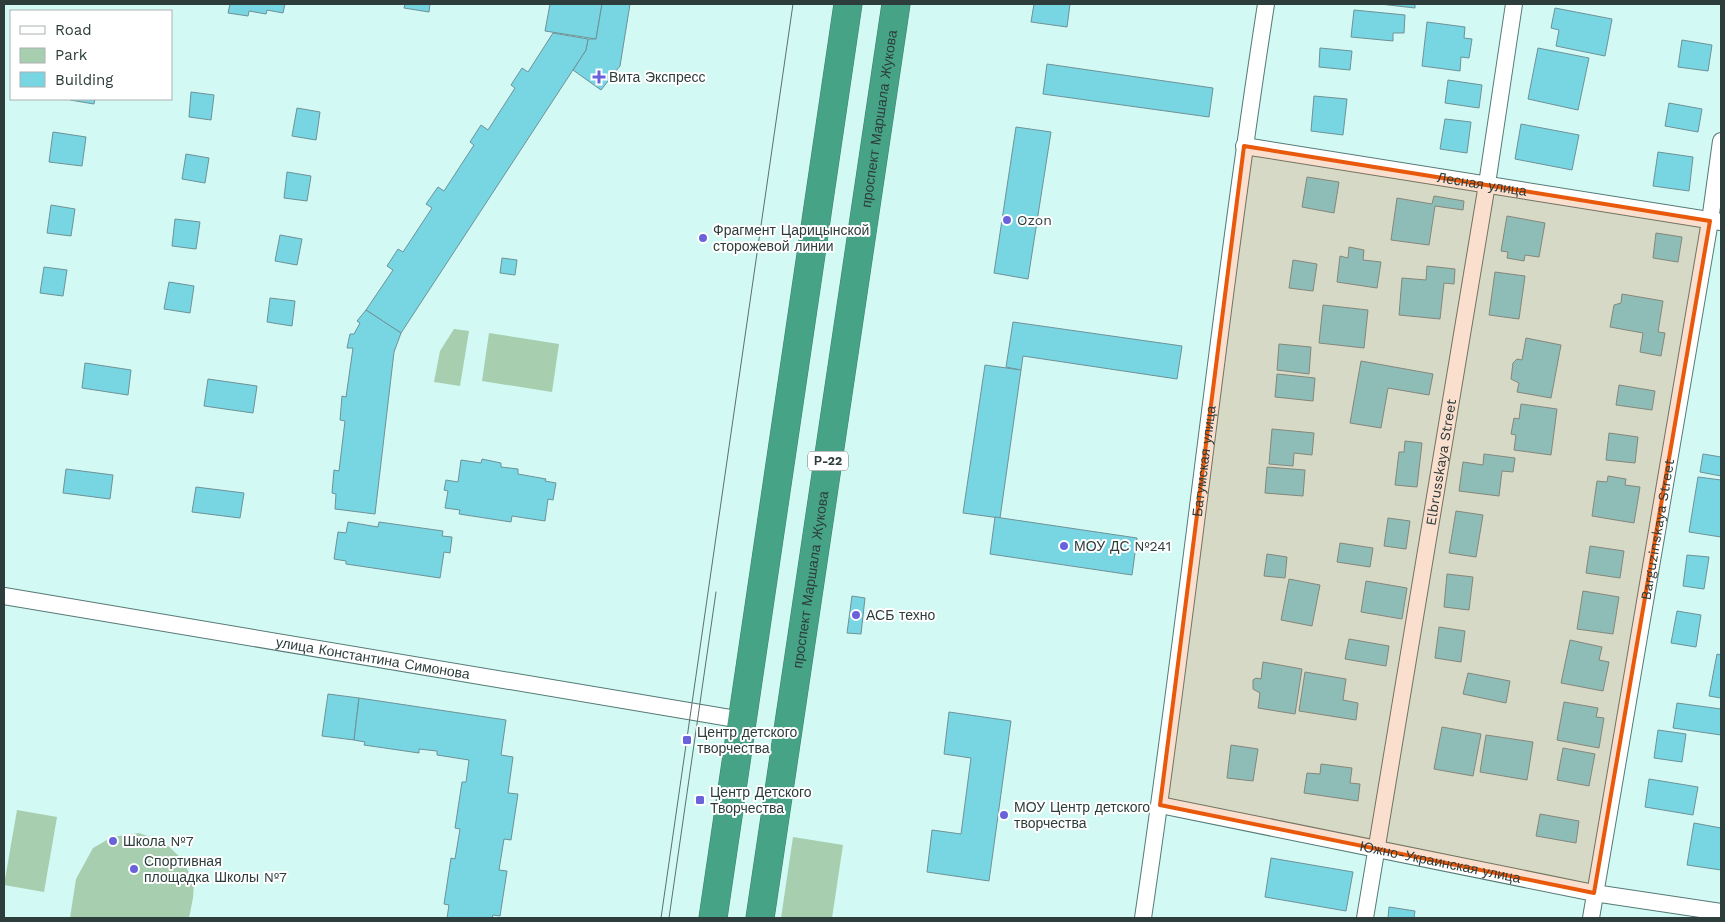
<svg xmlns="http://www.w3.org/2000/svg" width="1725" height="922" font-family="'Work Sans',sans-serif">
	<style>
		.green { fill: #a7ceaf }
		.building { fill: #78d5e2; stroke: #6e9298 }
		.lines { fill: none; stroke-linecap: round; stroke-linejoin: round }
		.street-casing { stroke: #567a76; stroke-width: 18 }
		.highway-casing { stroke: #3d7f6c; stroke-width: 29 }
		.street { stroke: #fff; stroke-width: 16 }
		.highway { stroke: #46a386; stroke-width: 28 }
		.tram { stroke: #5a716e; stroke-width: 1 }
		.marked { fill: #e8590c; fill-opacity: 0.2; stroke: #e8590c; stroke-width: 4; stroke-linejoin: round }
		.poi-dot { fill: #6a62db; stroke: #fff; stroke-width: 2 }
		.labels { text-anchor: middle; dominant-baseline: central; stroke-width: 4; stroke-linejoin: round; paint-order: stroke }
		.shield { fill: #fff; stroke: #6c7776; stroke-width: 1 }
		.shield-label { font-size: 12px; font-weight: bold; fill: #2d3d3b }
		.poi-label { font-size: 14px; fill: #2d3d3b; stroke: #fff; text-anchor: start }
		.street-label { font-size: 14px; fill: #2d3d3b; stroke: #fff }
	</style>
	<rect width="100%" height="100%" fill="#d2f9f4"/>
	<!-- green -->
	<g class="green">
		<polygon points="454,329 469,331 460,386 434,382 440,351"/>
		<polygon points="489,333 559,344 552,392 482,381"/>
		<polygon points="17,810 57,817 44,892 4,885"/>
		<polygon points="139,833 164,842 182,859 194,882 193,898 189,918 70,918 76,879 93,848 112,837"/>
		<polygon points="793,837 843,845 832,918 781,918"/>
	</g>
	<!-- building -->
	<g class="building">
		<polygon points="230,4 285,4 283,13 267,10 266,14 249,11 248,16 228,13"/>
		<polygon points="405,4 430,4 429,12 404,8"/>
		<polygon points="550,4 602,4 596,39 545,31"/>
		<polygon points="602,4 630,4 620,66 601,90 573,70 586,50 588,39 596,39"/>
		<polygon points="1034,4 1070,4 1067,27 1031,22"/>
		<polygon points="1380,4 1415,4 1415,8"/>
		<polygon points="1555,8 1612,19 1605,56 1556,46 1559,30 1551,28"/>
		<polygon points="1354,10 1405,15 1404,33 1393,33 1393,41 1351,37"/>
		<polygon points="1427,22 1465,27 1464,38 1472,39 1469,58 1461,57 1460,71 1422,66"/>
		<polygon points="553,33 588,39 586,50 401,333 366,310 393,270 387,266 398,249 403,252 432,208 426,204 438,187 444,191 474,145 470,142 481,125 488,130 515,88 511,85 522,68 528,72"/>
		<polygon points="1682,40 1712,45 1708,71 1678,67"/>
		<polygon points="1320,48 1352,51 1350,70 1319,67"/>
		<polygon points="1538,48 1589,58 1578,110 1528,99"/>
		<polygon points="1047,64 1213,88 1209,117 1043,94"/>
		<polygon points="1448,80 1482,85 1479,108 1445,103"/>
		<polygon points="191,92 214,95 211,120 189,117"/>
		<polygon points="1314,96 1347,99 1343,135 1311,131"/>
		<polygon points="71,99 95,99 94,104 70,100"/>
		<polygon points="1669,103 1702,109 1698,132 1665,126"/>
		<polygon points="297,108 320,112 316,140 292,136"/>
		<polygon points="1445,119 1471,122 1467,153 1440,149"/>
		<polygon points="1521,124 1579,135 1572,170 1515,159"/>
		<polygon points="1016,127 1051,132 1028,279 994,273"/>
		<polygon points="53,132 86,137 82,166 49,162"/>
		<polygon points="1658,152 1693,157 1689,191 1653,186"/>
		<polygon points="186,154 209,158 205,183 182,179"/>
		<polygon points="287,172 311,176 307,201 284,198"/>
		<polygon points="1307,177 1339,182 1334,213 1302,207"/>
		<polygon points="1434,196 1464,201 1463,210 1435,206 1429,245 1391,240 1397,198 1432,204"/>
		<polygon points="51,205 75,209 71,236 47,233"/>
		<polygon points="1507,216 1545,223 1539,257 1525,255 1524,261 1507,258 1508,252 1501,251"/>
		<polygon points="175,219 200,222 196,249 172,246"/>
		<polygon points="1656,233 1682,237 1678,262 1653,258"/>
		<polygon points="280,235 302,239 297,265 275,261"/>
		<polygon points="1349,247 1364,250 1363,260 1381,262 1377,288 1337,282 1340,256 1348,258"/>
		<polygon points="502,258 517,260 515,275 500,273"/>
		<polygon points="1293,260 1317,264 1313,291 1289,288"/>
		<polygon points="1427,266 1455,269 1454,284 1444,283 1440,319 1399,315 1402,278 1426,280"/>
		<polygon points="44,267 67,270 63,296 40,293"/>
		<polygon points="1495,272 1525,276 1519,319 1489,315"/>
		<polygon points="169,282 194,286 190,313 164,309"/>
		<polygon points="1622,294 1663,301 1658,332 1665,333 1661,356 1640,352 1643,333 1610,327 1614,305 1621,303"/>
		<polygon points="270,298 295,301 292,326 267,322"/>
		<polygon points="1323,305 1368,310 1364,348 1319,343"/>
		<polygon points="366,310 401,333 394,352 375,514 335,509 336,494 332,493 334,470 339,471 345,421 340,420 342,396 346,397 353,348 347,348 350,334 354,334 360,323 357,321"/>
		<polygon points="1013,322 1182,346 1177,379 1023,356 1021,370 1006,367"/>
		<polygon points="1526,338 1561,345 1551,398 1517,392 1519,383 1511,379 1513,363 1517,359 1522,360"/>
		<polygon points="1279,344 1311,347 1309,374 1277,370"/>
		<polygon points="1361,361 1433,374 1429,395 1388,388 1381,428 1350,423"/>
		<polygon points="85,363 131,370 128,395 82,388"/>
		<polygon points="985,365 1021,370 1000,518 963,513"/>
		<polygon points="1277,374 1315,378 1313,401 1275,397"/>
		<polygon points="208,379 257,386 253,413 204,406"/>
		<polygon points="1619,385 1655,391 1652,410 1616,405"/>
		<polygon points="1521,404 1557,409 1551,455 1514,450 1516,435 1511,434 1514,418 1519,419"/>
		<polygon points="1272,429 1314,433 1312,455 1294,453 1293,466 1269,464"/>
		<polygon points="1609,433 1638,437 1635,463 1606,460"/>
		<polygon points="1405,441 1422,443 1417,487 1395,485 1399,452 1404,452"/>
		<polygon points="1484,454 1515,458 1513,472 1502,471 1499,496 1459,491 1463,462 1483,465"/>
		<polygon points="1703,454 1721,457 1721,476 1700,472"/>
		<polygon points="482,459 501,463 501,467 518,469 518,474 546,479 545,481 556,483 553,500 548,499 545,521 512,516 511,522 459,514 460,510 445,508 448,491 444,490 446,480 458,482 461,460 481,463"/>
		<polygon points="1267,467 1305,470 1303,496 1265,493"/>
		<polygon points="66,469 113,475 110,499 63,493"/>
		<polygon points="1608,476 1626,479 1625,485 1640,487 1634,523 1592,516 1597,481 1607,482"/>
		<polygon points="1698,477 1721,480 1721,537 1689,532"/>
		<polygon points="196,487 244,493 240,518 192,512"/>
		<polygon points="1456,511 1483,515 1476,557 1449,553"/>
		<polygon points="995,517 1137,538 1132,575 990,554"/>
		<polygon points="1388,518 1410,521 1406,549 1384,546"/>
		<polygon points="348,522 378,527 379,522 443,531 442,536 452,537 450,553 444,552 440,578 346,564 346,561 334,559 338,532 346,533"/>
		<polygon points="1340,543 1373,548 1370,567 1337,562"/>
		<polygon points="1590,546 1624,551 1620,578 1586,573"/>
		<polygon points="1267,554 1287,557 1285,578 1264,576"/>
		<polygon points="1687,555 1709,557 1704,589 1683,586"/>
		<polygon points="1447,574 1473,577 1469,610 1444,607"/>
		<polygon points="1289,579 1320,585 1312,626 1281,620"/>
		<polygon points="1366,581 1407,588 1402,619 1361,612"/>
		<polygon points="1583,591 1619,597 1613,634 1577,629"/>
		<polygon points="852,596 865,598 861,634 847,633"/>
		<polygon points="1677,611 1701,615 1696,647 1671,643"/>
		<polygon points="1439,627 1465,631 1461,662 1435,658"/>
		<polygon points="1349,639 1389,646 1386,666 1345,659"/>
		<polygon points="1570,640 1602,647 1599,660 1609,662 1603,691 1561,683"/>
		<polygon points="1717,654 1721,655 1721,698 1709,696"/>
		<polygon points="1263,662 1302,669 1295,714 1258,708 1260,693 1253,689 1253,680 1256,678 1261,679"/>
		<polygon points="1305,672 1346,679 1343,700 1358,703 1356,720 1299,711"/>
		<polygon points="1468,673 1510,681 1506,703 1463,694"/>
		<polygon points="328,694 359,698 354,740 322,736"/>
		<polygon points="359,698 506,720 501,755 513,757 508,793 518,794 511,840 504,839 499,870 507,871 500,916 493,915 492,918 447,918 449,905 444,904 451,858 455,859 460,829 455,828 462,782 466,782 469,760 437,755 437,751 419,749 419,753 364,745 365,742 354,740"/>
		<polygon points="1564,702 1598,708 1596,717 1604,718 1599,748 1557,740"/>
		<polygon points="1677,703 1721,709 1721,735 1673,728"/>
		<polygon points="949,712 1011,721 989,881 927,872 932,830 961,834 971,758 944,754"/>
		<polygon points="1442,727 1481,734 1473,776 1434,769"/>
		<polygon points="1658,730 1686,734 1682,762 1654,758"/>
		<polygon points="1486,735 1533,742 1527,780 1480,772"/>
		<polygon points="1231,745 1258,749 1253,781 1227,778"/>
		<polygon points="1563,748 1595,754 1589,786 1557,780"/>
		<polygon points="1321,764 1352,768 1350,783 1360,784 1358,801 1304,793 1307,773 1320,774"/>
		<polygon points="1649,779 1698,787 1693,815 1645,807"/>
		<polygon points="1540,814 1579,821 1576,843 1536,836"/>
		<polygon points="1694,823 1721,828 1721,870 1687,865"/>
		<polygon points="1271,858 1353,872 1346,911 1265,897"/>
		<polygon points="1389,907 1415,911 1414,918 1388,918"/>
	</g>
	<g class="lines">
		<!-- street casing -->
		<g class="street-casing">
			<g id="street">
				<path id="s1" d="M1244 146 1721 222"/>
				<path id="s2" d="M4 596 742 720"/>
				<path id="s3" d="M1160 805 1594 893 1721 912"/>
				<path id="s4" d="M1143 918C1188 614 1219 308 1266 4"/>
				<path id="s5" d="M1365 918 1487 184 1514 4"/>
				<path id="s6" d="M1591 918 1710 221 1721 141"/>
			</g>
		</g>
		<!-- highway casing -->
		<g class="highway-casing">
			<g id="highway">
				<polyline points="713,918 848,4"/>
				<path id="s7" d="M760 918 896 4"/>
			</g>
		</g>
		<!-- street -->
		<use href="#street" class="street"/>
		<!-- highway -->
		<use href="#highway" class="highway"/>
		<!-- tram -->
		<g class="tram">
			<polyline points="661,918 793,4"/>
			<polyline points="669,918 716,592"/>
		</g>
	</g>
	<!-- marked area -->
	<path class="marked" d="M1244 146 1710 221 1594 893 1160 805Z"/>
	<!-- markers -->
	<g class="poi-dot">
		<path d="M596.5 69.5h5v5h5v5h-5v5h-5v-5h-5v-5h5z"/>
		<circle cx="1007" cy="220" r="5"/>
		<circle cx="703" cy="238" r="5"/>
		<circle cx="1064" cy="546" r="5"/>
		<circle cx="856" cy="615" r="5"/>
		<rect x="682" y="735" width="10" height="10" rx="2.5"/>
		<rect x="695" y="795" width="10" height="10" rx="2.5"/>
		<circle cx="1004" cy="815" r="5"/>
		<circle cx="113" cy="841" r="5"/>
		<circle cx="134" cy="869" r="5"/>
	</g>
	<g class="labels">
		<!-- shield labels -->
		<rect class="shield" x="808" y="451.5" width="40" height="19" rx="4"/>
		<g class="shield-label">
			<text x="828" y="461">Р-22</text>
		</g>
		<!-- poi labels -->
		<g class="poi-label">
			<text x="609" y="77">Вита Экспресс</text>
			<text x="1017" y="220">Ozon</text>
			<text x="713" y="230">Фрагмент Царицынской<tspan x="713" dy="16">сторожевой линии</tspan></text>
			<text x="1074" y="546">МОУ ДС №241</text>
			<text x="866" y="615">АСБ техно</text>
			<text x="697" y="732">Центр детского<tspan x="697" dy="16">творчества</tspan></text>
			<text x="710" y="792">Центр Детского<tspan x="710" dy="16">Творчества</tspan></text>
			<text x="1014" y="807">МОУ Центр детского<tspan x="1014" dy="16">творчества</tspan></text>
			<text x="123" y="841">Школа №7</text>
			<text x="144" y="861">Спортивная<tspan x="144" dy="16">площадка Школы №7</tspan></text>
		</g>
		<!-- street labels -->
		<g class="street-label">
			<text stroke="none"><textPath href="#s7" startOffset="808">проспект Маршала Жукова</textPath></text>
			<text stroke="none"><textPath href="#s1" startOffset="241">Лесная улица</textPath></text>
			<text stroke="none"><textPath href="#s4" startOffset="461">Батумская улица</textPath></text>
			<text stroke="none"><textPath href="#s5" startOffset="462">Elbrusskaya Street</textPath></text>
			<text stroke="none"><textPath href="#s6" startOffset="394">Barguzinskaya Street</textPath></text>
			<text stroke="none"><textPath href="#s7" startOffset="342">проспект Маршала Жукова</textPath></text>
			<text stroke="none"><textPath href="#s2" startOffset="374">улица Константина Симонова</textPath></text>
			<text stroke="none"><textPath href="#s3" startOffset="286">Южно-Украинская улица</textPath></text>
		</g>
	</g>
	<!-- border -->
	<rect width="1725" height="922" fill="none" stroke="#2d3d3b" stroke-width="10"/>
	<!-- legend -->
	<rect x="10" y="10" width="162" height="90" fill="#ffffff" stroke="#abb1b1"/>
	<rect x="20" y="26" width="25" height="8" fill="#ffffff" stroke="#abb1b1"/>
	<text x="55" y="35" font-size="15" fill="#2d3d3b">Road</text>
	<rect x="20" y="48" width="25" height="15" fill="#a7ceaf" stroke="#abb1b1"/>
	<text x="55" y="60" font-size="15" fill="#2d3d3b">Park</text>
	<rect x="20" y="72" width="25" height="15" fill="#78d5e2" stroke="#abb1b1"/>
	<text x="55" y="85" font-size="15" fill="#2d3d3b">Building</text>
</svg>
